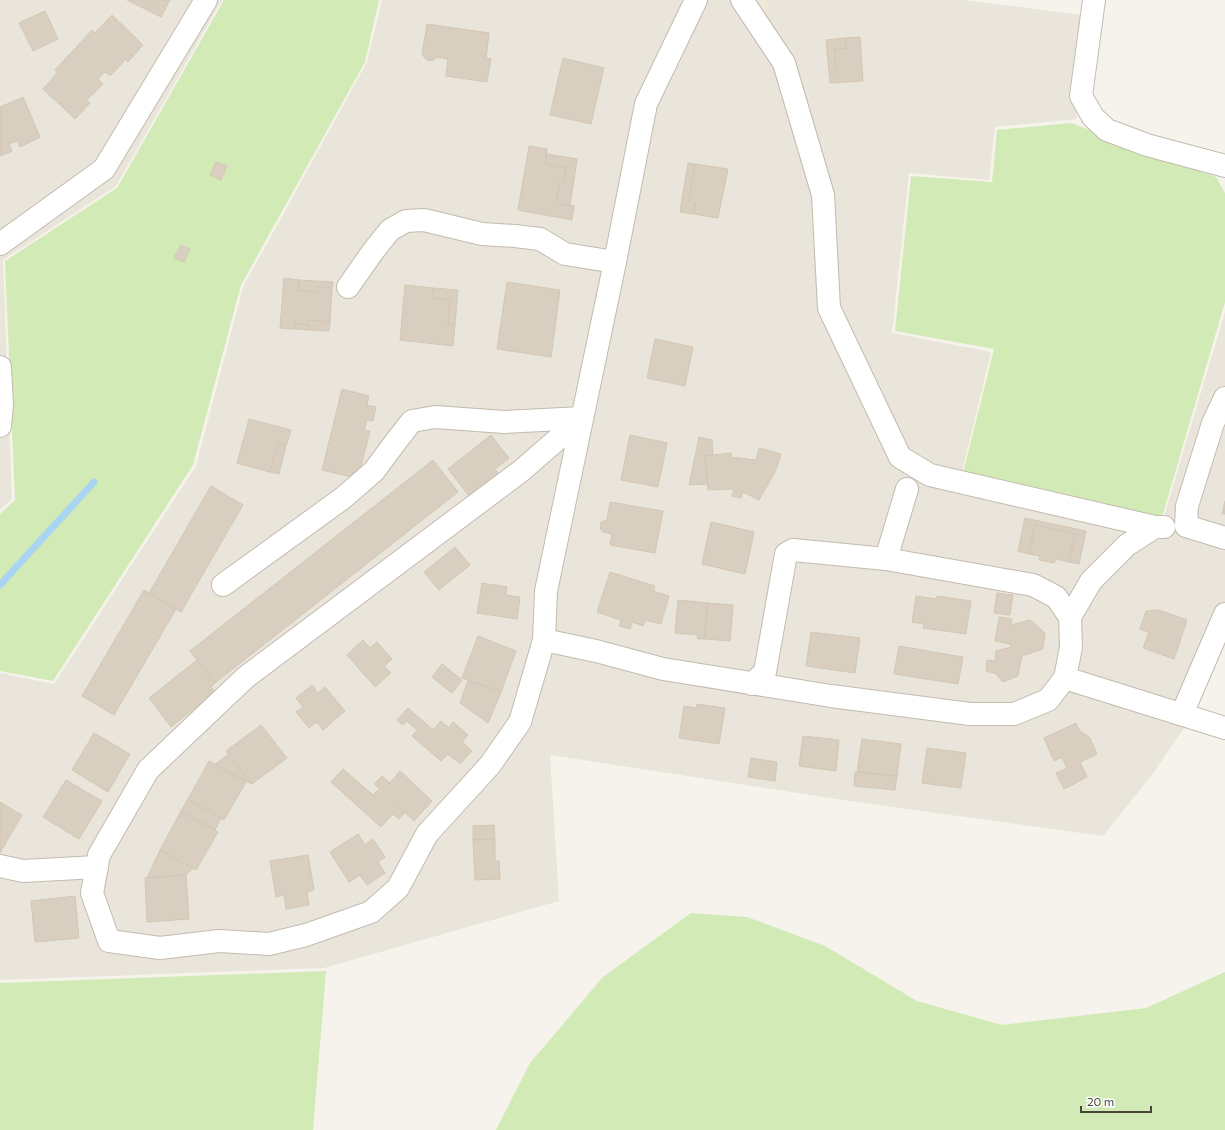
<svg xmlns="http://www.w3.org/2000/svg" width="1225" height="1130" font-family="Commissioner,sans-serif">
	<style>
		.residential { fill: #eae5da }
		.education { fill: #efe8d6 }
		.green { fill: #d2eab5 }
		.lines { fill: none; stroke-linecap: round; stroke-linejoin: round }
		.stream { stroke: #a9d4f2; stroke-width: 7 }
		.building { fill: #d8cfc1; stroke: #d3c7b4 }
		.street-casing { stroke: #c2bbae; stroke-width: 24 }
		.street { stroke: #fff; stroke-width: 22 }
	</style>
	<rect width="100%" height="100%" fill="#f6f3ec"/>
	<!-- residential -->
	<g class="residential">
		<polygon points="0,0 222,0 116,186 3,260 12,499 0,510"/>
		<polygon points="382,0 964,0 1082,15 1076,119 995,127 989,180 909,173 892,333 991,352 961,476 1163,520 1225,312 1225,635 1186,725 1154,772 1103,836 850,801 550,755 559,901 324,968 0,980 0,673 54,684 196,466 243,287 367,62"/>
	</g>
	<!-- education -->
	<polygon class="education" points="757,0 768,0 766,15"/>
	<!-- green -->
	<g class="green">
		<polygon points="224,0 379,0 365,62 241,285 193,465 53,681 0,671 0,514 15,500 5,261 117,188"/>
		<polygon points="1071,123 1216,177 1225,193 1225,302 1162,517 963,473 994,349 895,331 911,176 992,182 997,130"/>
		<polygon points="691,913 747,917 825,946 917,1001 1002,1025 1146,1008 1225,972 1225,1130 496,1130 530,1063 603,977"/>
		<polygon points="326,971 313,1130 0,1130 0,983"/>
	</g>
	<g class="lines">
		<!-- stream -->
		<polyline class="stream" points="0,585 94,482"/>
	</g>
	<!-- building -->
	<g class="building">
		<polygon points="127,0 170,0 161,17"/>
		<polygon points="45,11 58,39 33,51 19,23"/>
		<polygon points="112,15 143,45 128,62 126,59 110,76 105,72 98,79 103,84 87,100 90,103 75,119 43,89 58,72 55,70 92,30 95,33"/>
		<polygon points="427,24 489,33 486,58 491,59 487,82 446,76 448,59 437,57 432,61 427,60 422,55"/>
		<polygon points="860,37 863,81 830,83 829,72 836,72 834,49 846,48 845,38"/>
		<polygon points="845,38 846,48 834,49 836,72 829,72 826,40"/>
		<polygon points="563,58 604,68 591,124 550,115"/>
		<polygon points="23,97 40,137 20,147 17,141 9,144 12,151 0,156 0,107"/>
		<polygon points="529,146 547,149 545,164 566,168 564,181 560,181 556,203 574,206 572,220 518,210"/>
		<polygon points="546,154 577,159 570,206 556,203 560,181 564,181 566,168 545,164"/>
		<polygon points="216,162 227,166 221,180 210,175"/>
		<polygon points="688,163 695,164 689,201 696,203 694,214 680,212"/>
		<polygon points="695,164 728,169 718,218 694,214 696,203 689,201"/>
		<polygon points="181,245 190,249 184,262 174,258"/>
		<polygon points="284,278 299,280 298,290 319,292 319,287 332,287 330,322 308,320 308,325 296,324 295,329 280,328"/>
		<polygon points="299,280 333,282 332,287 319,287 319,292 298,290"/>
		<polygon points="507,282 560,290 551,357 497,349"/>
		<polygon points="405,285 433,288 432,298 450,300 448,324 455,325 453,346 400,340"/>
		<polygon points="433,288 458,290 455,325 448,324 450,300 432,298"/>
		<polygon points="308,320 330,322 329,331 295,329 296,324 308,325"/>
		<polygon points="655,339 693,347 685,386 647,378"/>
		<polygon points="342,389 369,396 367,405 376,407 373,421 367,420 364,430 370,431 359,474 353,472 352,477 322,470"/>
		<polygon points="249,419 291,430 286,446 278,443 270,472 237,463"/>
		<polygon points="491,435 509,458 495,469 502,478 473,501 448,469"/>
		<polygon points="630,435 667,443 658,487 621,480"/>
		<polygon points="699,437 712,440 713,455 705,456 707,484 689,485"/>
		<polygon points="278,443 286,446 279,474 270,472"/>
		<polygon points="759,448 781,454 775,472 759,500 743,492 741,498 732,496 734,489 708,490 705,456 731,453 731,457 756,460"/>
		<polygon points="433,460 458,492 215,683 190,651"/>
		<polygon points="211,486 243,505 181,612 149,593"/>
		<polygon points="1225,501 1225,514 1222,514"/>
		<polygon points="610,502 663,511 655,553 610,545 612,534 603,532 600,528 601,522 607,520"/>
		<polygon points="1025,518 1086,531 1079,564 1069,562 1075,534 1035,525 1029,554 1018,551"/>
		<polygon points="711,522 754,532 745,574 702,564"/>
		<polygon points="1035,525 1075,534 1069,562 1056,559 1054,563 1039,560 1040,556 1029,554"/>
		<polygon points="455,547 470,565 439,590 424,572"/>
		<polygon points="610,572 655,586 653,591 669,596 661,624 645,620 643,626 632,622 630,629 619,626 621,620 597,612"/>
		<polygon points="482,583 507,587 506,595 520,597 517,619 477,613"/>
		<polygon points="144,590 176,609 114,715 82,696"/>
		<polygon points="997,593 1013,595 1010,615 994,613"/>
		<polygon points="916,596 936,599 937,596 971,601 966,634 923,628 924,624 912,622"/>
		<polygon points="678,600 708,603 704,639 697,639 698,635 675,633"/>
		<polygon points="708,603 733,605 730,641 704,639"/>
		<polygon points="1159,610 1187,620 1174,659 1143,648 1149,632 1140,629 1146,611"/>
		<polygon points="999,617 1012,619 1011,625 1030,620 1045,633 1043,649 1022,656 1018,676 1003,682 995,673 986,671 987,660 995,661 996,651 1011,647 1010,644 995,641"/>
		<polygon points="811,632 860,638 855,673 806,666"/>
		<polygon points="478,636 516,651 501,692 462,678"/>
		<polygon points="363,640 370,648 377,642 392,659 384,666 391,673 375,687 347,655"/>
		<polygon points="899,646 963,657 958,684 894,674"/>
		<polygon points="197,660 215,683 211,687 215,692 171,727 149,698"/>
		<polygon points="442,664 462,680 452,693 432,677"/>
		<polygon points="468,680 501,692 488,723 460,703"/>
		<polygon points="312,685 318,693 325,687 345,711 323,730 317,722 309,728 296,712 303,707 296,698"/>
		<polygon points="697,704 725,708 719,744 679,738 684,706 696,708"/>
		<polygon points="408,708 433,730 441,721 449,728 453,722 468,735 462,742 472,751 460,764 448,754 441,761 412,736 417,730 407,721 403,725 397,720"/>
		<polygon points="1076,723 1079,730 1090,738 1097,754 1080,762 1087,777 1064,789 1056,773 1067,768 1062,757 1054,761 1044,738"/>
		<polygon points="261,725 287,758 252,784 226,751"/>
		<polygon points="94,733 130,754 108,792 72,770"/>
		<polygon points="803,736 839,740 836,771 799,766"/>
		<polygon points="862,739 901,744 897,776 857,772"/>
		<polygon points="927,748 966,753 961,788 922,783"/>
		<polygon points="229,754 252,784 215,764"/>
		<polygon points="751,758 777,762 775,781 748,777"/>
		<polygon points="209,761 246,782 224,820 188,799"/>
		<polygon points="343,769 373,795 378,790 404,813 399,819 393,814 381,827 331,782"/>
		<polygon points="400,771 432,801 414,821 374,784 382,776 390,783"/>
		<polygon points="855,772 897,776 895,790 854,786"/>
		<polygon points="66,780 102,801 79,839 43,817"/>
		<polygon points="188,799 221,818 215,830 181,811"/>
		<polygon points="0,802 22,815 0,853"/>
		<polygon points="181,811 218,832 196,870 160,850"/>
		<polygon points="494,825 495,839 473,840 473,826"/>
		<polygon points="358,834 365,845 373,839 385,857 378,862 385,873 367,885 360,875 349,882 330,852"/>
		<polygon points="495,839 495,861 499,861 500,879 475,880 473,840"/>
		<polygon points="160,850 193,868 186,875 147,878"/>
		<polygon points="308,855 314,890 307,892 309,905 286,909 284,895 276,897 270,861"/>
		<polygon points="186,875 189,919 147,922 145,878"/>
		<polygon points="75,896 79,938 35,942 31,901"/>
	</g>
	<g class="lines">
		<!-- street casing -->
		<g class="street-casing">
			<g id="street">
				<polyline points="742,0 784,63 823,195 829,308 900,457 930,475 1155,527"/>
				<polyline points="1094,0 1081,96 1093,117 1107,130 1147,145 1225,166"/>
				<polyline points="0,244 104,169 206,0"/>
				<polyline points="348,287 374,250 390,230 406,221 424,220 482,234 515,236 540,239 565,254 615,262"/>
				<polyline points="0,367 2,405 0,426"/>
				<polyline points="1225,398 1213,423 1187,506 1186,526 1225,538"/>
				<polyline points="582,418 521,471 246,677 148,770 99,855 92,893 109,941 160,948 219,941 269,944 306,935 371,912 398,888 427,834 490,765 520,722 544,640 546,591 615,262 646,104 696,0"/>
				<polyline points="886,559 907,489"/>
				<polyline points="223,585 343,498 374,471 397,440 412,421 435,417 504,422 582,418"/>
				<polyline points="1070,617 1091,581 1127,545 1155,527 1164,527"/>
				<polyline points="544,640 596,651 663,669 831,696 970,714 1014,714 1048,700 1065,678 1071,647 1070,617 1056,597 1033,585 886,559 793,550 786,554 765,672 752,684"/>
				<polyline points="1065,678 1225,728"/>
				<polyline points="1182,714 1225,614"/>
				<polyline points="0,866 23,871 97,867"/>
			</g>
		</g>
		<!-- street -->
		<use href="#street" class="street"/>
	</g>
	<!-- scale -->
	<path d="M1081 1106v6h70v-6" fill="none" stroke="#4b4439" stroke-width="2"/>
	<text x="1087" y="1106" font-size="12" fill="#4b4439" stroke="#ffffff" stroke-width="3" paint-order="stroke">20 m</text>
</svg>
